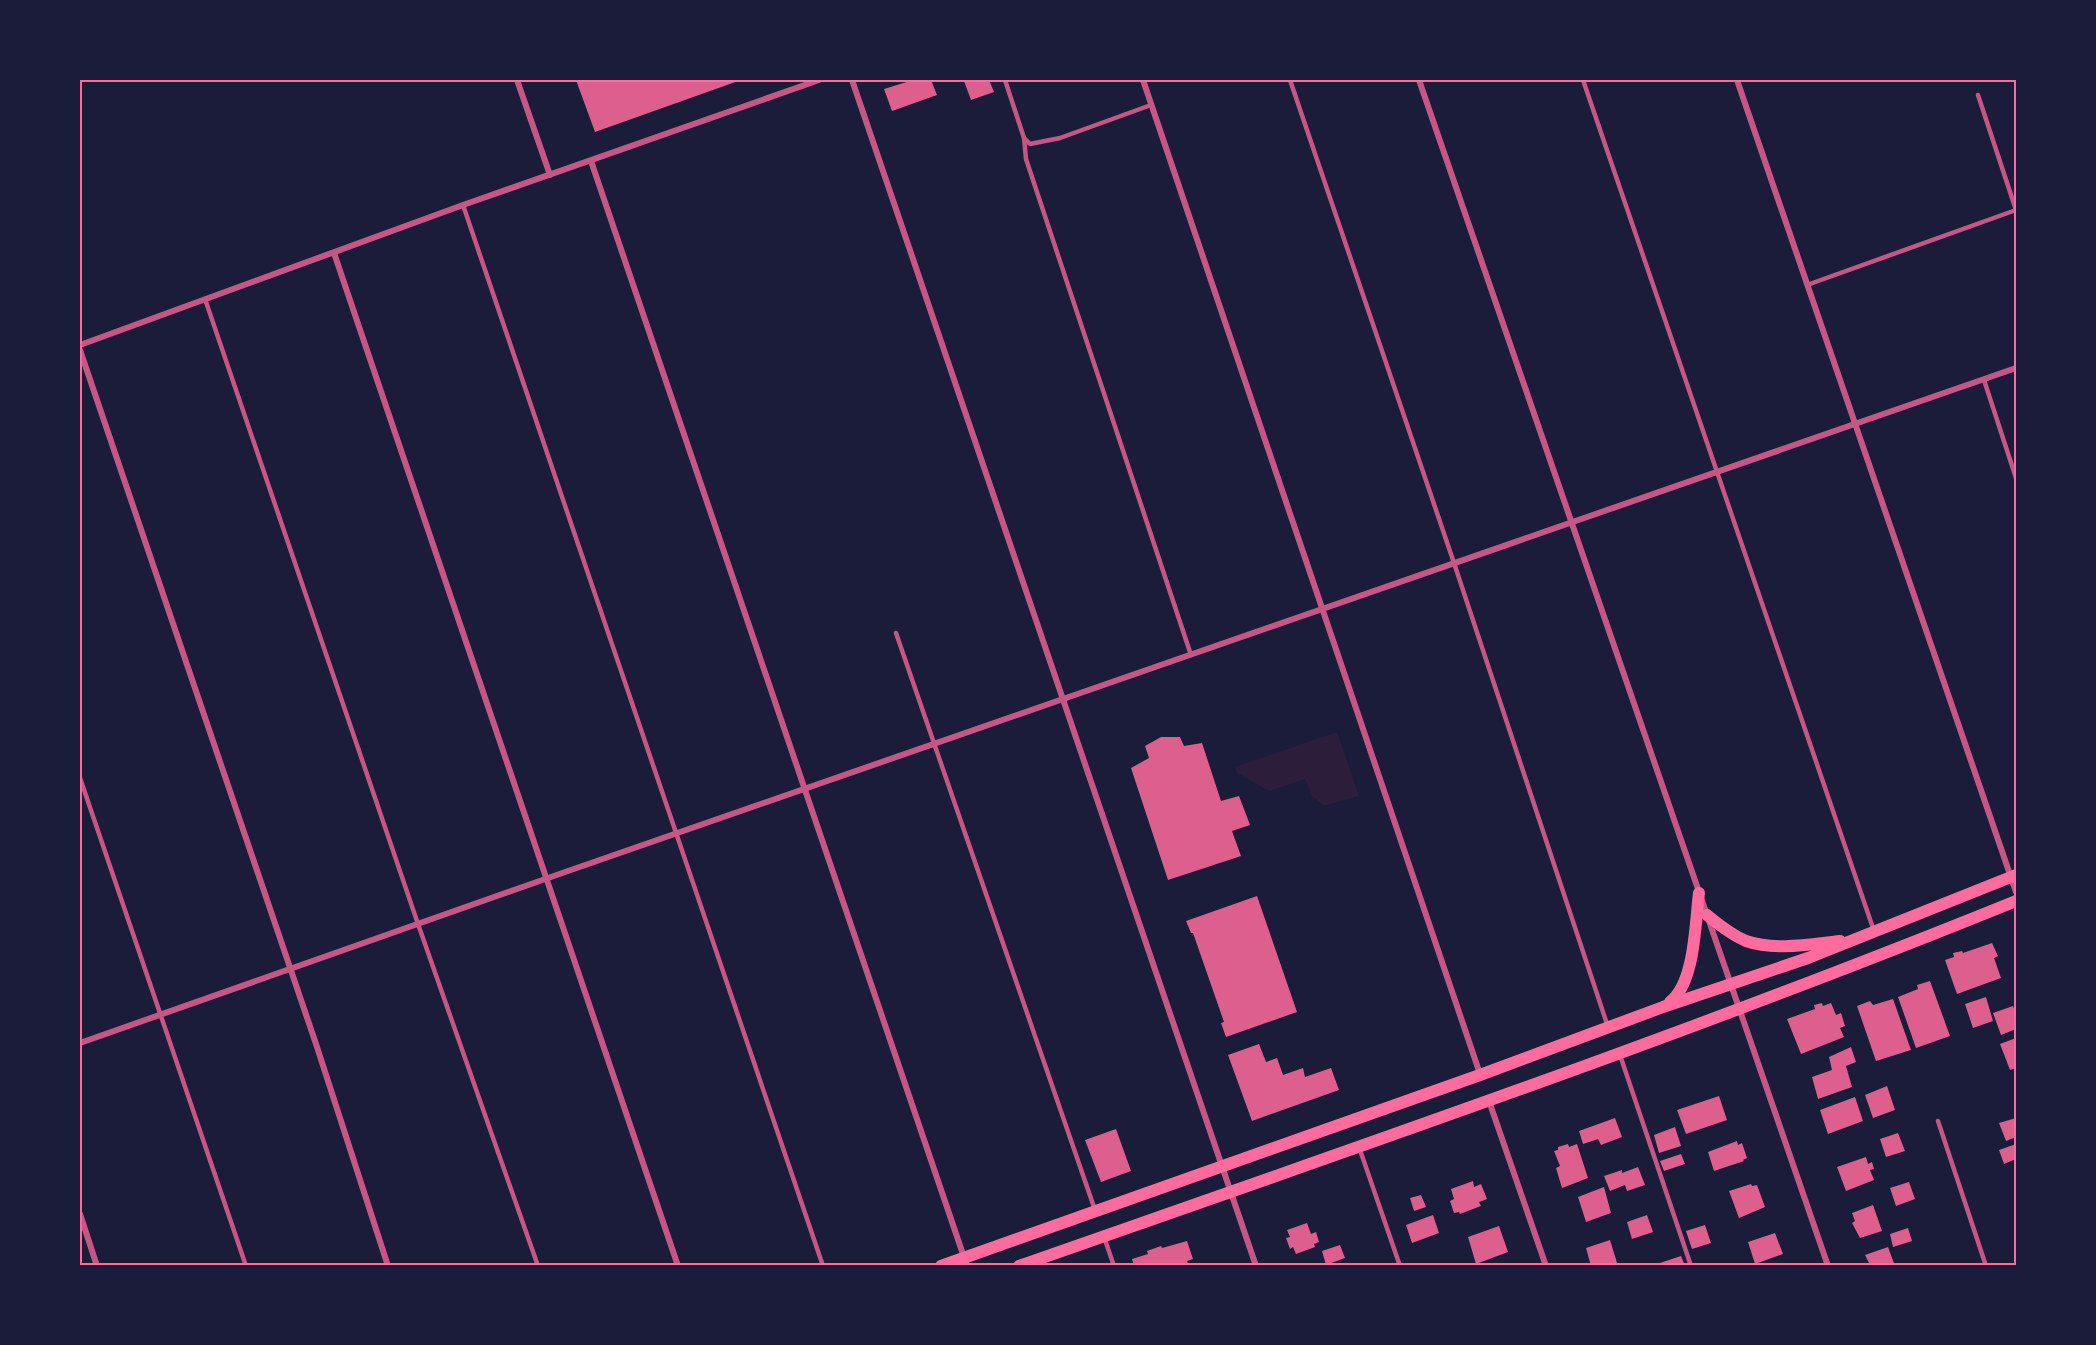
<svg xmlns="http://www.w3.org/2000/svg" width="2096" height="1345" font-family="Roboto,sans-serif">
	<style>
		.green { fill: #2a1e3b }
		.building { fill: #dd5f8e }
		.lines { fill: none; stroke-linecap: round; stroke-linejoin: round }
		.service { stroke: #c65784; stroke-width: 4.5 }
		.minor { stroke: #c65784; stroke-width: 6 }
		.secondary { stroke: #ff6b9d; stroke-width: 12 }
		.neatline { fill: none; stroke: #ff6b9d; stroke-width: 2 }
	</style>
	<rect width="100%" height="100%" fill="#1b1b3a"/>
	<!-- green -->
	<polygon class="green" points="1337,732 1359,796 1324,806 1312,796 1305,779 1269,791 1237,773 1235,767"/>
	<!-- building -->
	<g class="building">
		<polygon points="576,80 741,80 595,132"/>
		<polygon points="913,80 931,80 937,95 892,111 884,89"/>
		<polygon points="966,80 989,80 994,92 971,100 964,81"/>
		<polygon points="1161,737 1180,737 1184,746 1202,743 1221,801 1239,796 1250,825 1232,831 1241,856 1168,880 1131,768 1149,758 1145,746"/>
		<polygon points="1257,896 1297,1012 1226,1037 1221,1023 1224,1022 1193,933 1191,933 1186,921"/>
		<polygon points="1992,943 1998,956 1994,958 2001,978 1957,994 1945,960 1954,957 1953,953 1962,951 1963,953"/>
		<polygon points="1930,981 1950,1036 1916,1048 1898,997 1918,989 1917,985"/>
		<polygon points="1986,997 1993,1021 1973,1028 1965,1004"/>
		<polygon points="1893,999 1911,1050 1876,1061 1857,1006 1870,1001 1873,1005"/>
		<polygon points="1822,1003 1823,1006 1831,1003 1836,1015 1841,1013 1845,1026 1840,1028 1844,1037 1801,1054 1787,1019 1815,1009 1814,1005"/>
		<polygon points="2013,1006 2016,1014 2016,1029 2001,1035 1993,1013"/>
		<polygon points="2016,1038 2016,1068 2010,1070 2000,1044"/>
		<polygon points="1259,1044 1266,1062 1277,1058 1283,1075 1303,1068 1305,1077 1331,1068 1339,1090 1252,1121 1228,1055"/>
		<polygon points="1851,1047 1856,1062 1846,1066 1852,1087 1818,1099 1812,1077 1832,1070 1829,1057"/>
		<polygon points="1887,1086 1895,1110 1873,1118 1865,1095"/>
		<polygon points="1719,1096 1727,1120 1686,1134 1677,1110"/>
		<polygon points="1855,1097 1863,1121 1828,1134 1820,1110"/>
		<polygon points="1615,1118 1622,1137 1601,1145 1598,1139 1583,1144 1579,1131"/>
		<polygon points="2016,1118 2016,1137 2006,1141 1999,1123"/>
		<polygon points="1675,1127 1681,1146 1659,1153 1654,1135"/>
		<polygon points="1116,1129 1131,1171 1101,1182 1085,1140"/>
		<polygon points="1898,1133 1905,1151 1886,1157 1880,1139"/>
		<polygon points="1737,1141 1738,1145 1742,1143 1747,1158 1743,1160 1744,1161 1714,1171 1708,1152"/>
		<polygon points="1568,1144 1569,1147 1577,1144 1588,1178 1562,1188 1556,1168 1560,1166 1554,1151 1558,1150 1558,1147"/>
		<polygon points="2016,1144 2016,1159 2004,1164 1999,1150"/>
		<polygon points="1681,1154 1685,1164 1664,1171 1660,1161"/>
		<polygon points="1866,1157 1868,1164 1872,1162 1874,1169 1870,1170 1874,1180 1846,1191 1837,1167"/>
		<polygon points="1638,1167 1645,1185 1627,1191 1625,1185 1610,1191 1604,1176 1622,1170 1622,1173"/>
		<polygon points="1473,1181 1474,1187 1481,1184 1487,1199 1479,1202 1481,1206 1460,1214 1459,1212 1454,1213 1450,1201 1454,1199 1451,1189"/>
		<polygon points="1909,1182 1915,1199 1896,1206 1890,1188"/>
		<polygon points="1751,1184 1752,1186 1757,1185 1765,1207 1739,1218 1729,1191"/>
		<polygon points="1604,1187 1611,1213 1586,1222 1578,1197"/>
		<polygon points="1421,1195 1426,1207 1414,1211 1410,1198"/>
		<polygon points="1873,1205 1882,1231 1860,1238 1852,1223 1855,1221 1852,1213"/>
		<polygon points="1433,1215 1439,1233 1412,1243 1406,1225"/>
		<polygon points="1647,1215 1653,1232 1632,1239 1627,1222"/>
		<polygon points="1307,1223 1311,1234 1316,1232 1319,1242 1314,1244 1315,1247 1296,1254 1293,1247 1290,1249 1286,1238 1290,1237 1287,1230"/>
		<polygon points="1705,1225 1711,1243 1692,1249 1686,1231"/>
		<polygon points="1499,1226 1508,1252 1476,1264 1468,1237"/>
		<polygon points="1908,1228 1912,1241 1893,1247 1890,1234"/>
		<polygon points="1775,1233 1783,1254 1755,1264 1748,1242"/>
		<polygon points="1610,1240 1618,1266 1591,1266 1586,1248"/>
		<polygon points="1187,1241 1193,1259 1187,1261 1189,1266 1134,1266 1132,1259 1148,1254 1147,1251 1161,1246 1162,1248"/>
		<polygon points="1340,1245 1345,1258 1326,1265 1322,1251"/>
		<polygon points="1888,1247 1895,1266 1864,1266 1869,1263 1865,1255"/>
		<polygon points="1681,1256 1685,1266 1661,1266 1660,1263"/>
	</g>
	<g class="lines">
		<!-- service -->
		<g class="service">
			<polyline points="1005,80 1024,138 1030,144 1060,138 1151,105"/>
			<polyline points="1290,80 1454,563 1608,1027"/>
			<polyline points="1583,80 1874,931"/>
			<polyline points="1978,95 2016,210"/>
			<polyline points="1024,138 1026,159 1191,655"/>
			<polyline points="463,205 823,1266"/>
			<polyline points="1807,285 2016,210"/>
			<polyline points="205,299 418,924 538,1266"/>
			<polyline points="1984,380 2016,478"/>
			<polyline points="896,633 1095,1210"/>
			<polyline points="80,778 246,1266"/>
			<polyline points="1620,1055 1691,1266"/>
			<polyline points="1938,1121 1986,1266"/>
			<polyline points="1359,1147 1400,1266"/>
			<polyline points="1104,1237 1114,1266"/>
		</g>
		<!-- minor -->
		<g class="minor">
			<polyline points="517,80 550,175"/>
			<polyline points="852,80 1256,1266"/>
			<polyline points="1143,80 1480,1074"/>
			<polyline points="1419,80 1828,1266"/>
			<polyline points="1737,80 2016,892"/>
			<polyline points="591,161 967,1266"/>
			<polyline points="334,253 678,1266"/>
			<polyline points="80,345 463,205 819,80"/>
			<polyline points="80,350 316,1044 388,1266"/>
			<polyline points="80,1043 568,871 2016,368"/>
			<polyline points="1489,1101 1546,1266"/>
			<polyline points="80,1214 97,1266"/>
		</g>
		<!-- secondary -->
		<g class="secondary">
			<path d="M1707 915C1719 925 1732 935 1746 941 1775 951 1811 944 1840 941"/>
			<path d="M1670 1002C1695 983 1695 924 1699 893"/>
			<polyline points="941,1266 1480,1075 1663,1007 1808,958 2016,875"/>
			<path d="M1019 1266C1353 1149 1688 1034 2016 901"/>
		</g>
	</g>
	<!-- border -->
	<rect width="2096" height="1345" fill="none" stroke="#1b1b3a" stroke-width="162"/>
	<rect x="81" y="81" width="1934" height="1183" class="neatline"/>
</svg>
